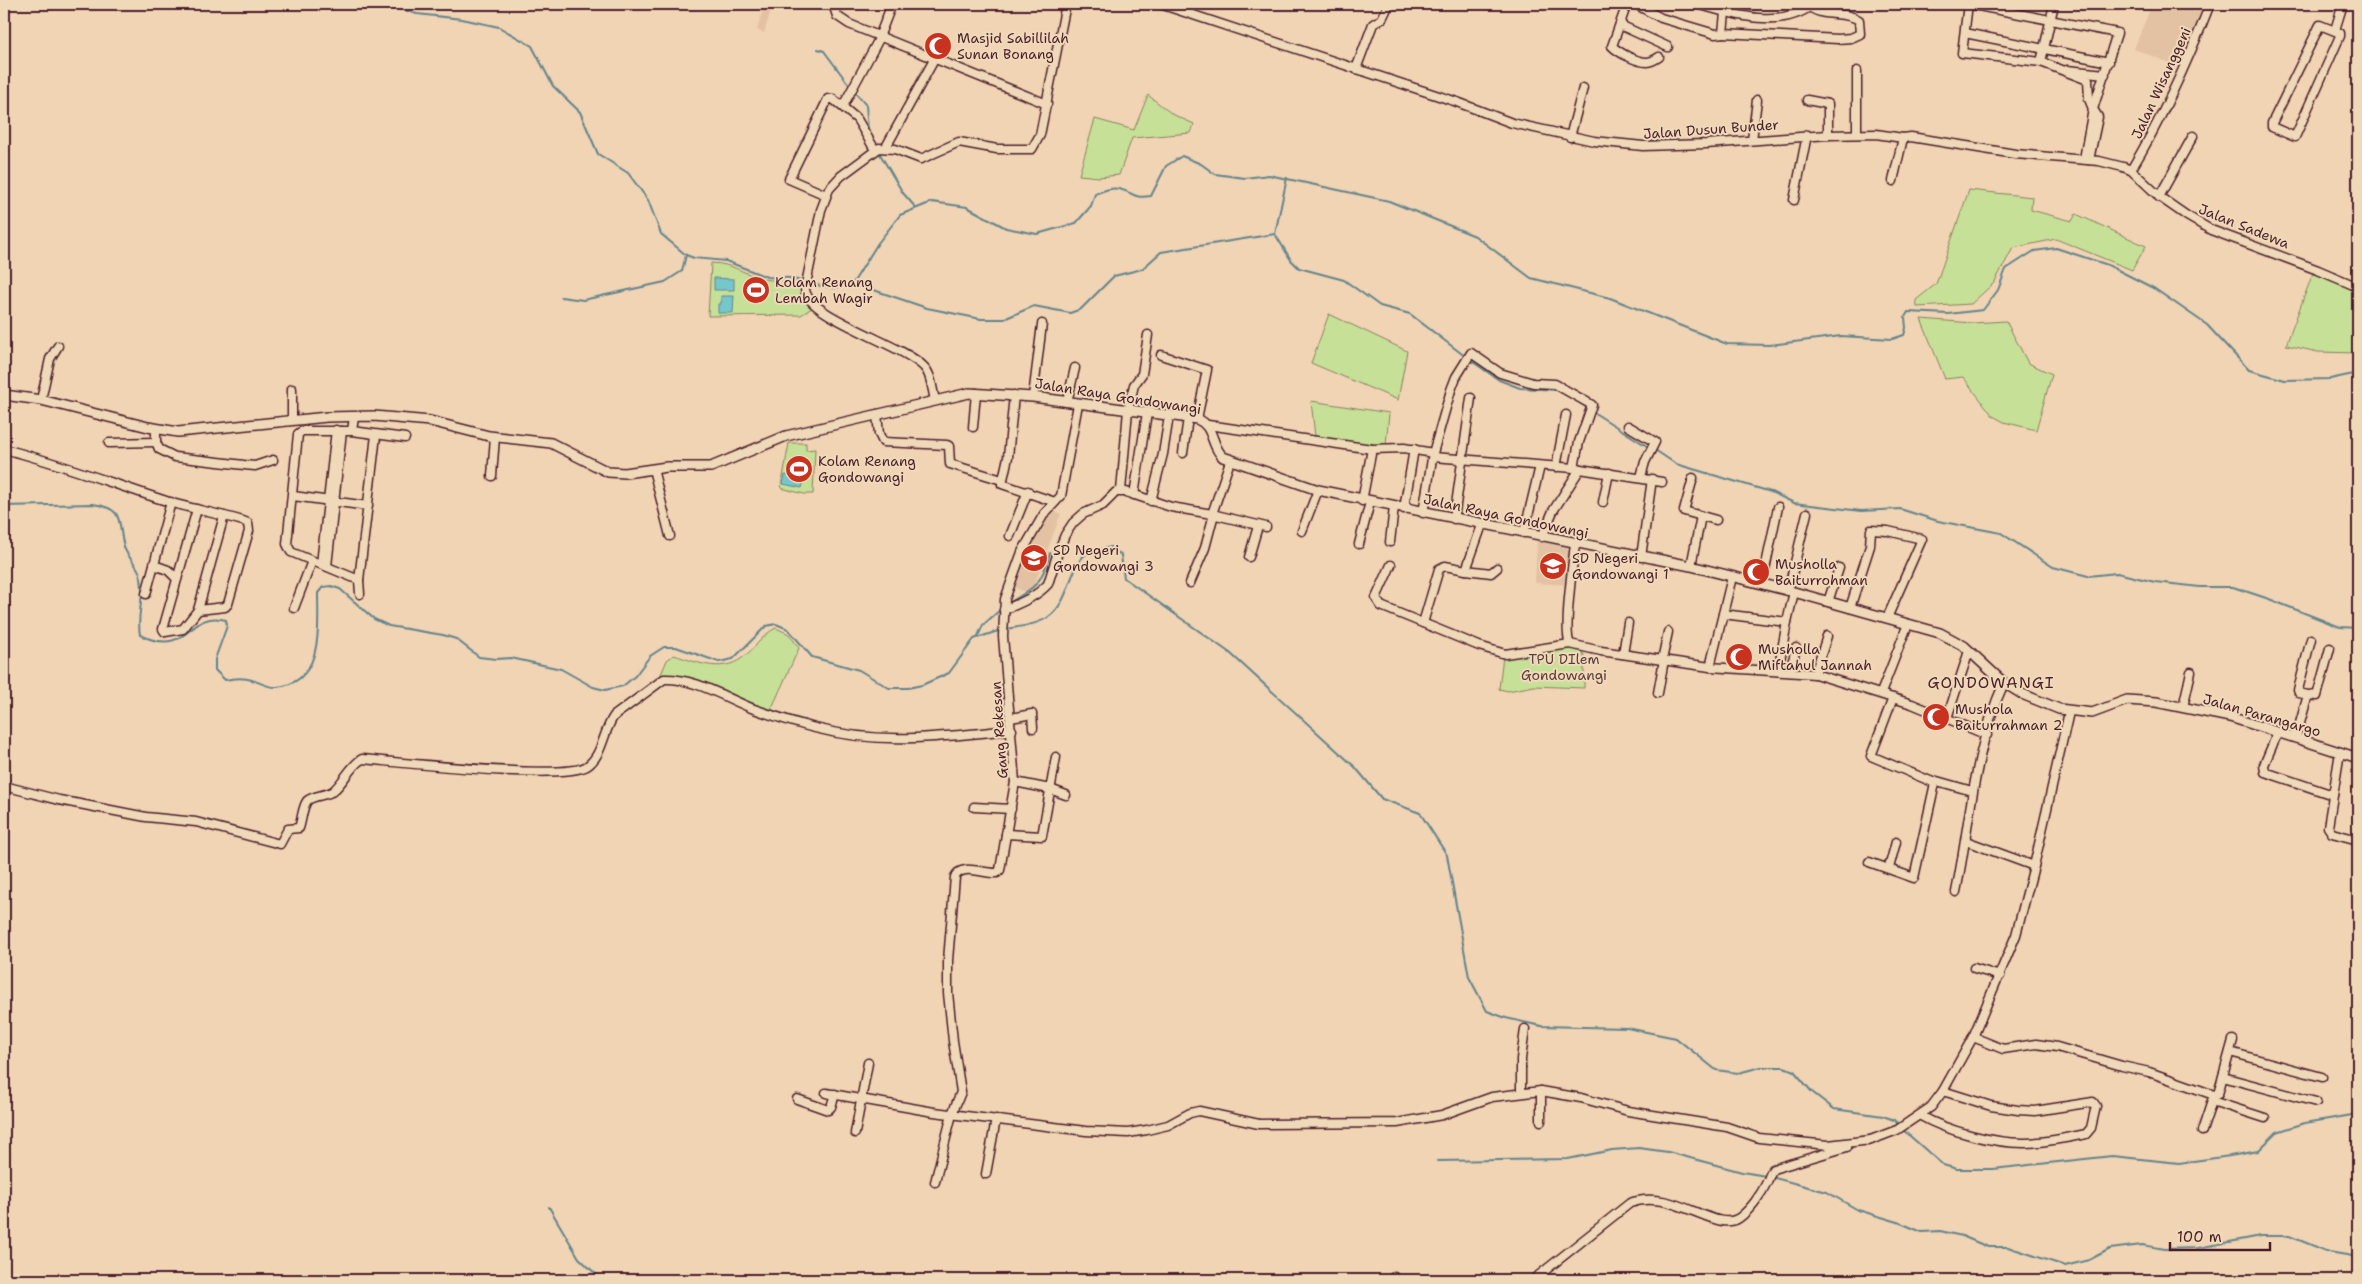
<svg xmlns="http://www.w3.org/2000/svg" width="2362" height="1284" font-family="'Shantell Sans',sans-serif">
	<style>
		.built { fill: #e3c2a4 }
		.green { fill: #c6e097; stroke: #888061 }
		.water { fill: #76c7cc; stroke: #64848c }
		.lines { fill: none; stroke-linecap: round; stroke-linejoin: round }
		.stream { stroke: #64848c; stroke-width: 2 }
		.minor-casing { stroke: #4a1f2b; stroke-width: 11 }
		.tertiary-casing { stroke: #4a1f2b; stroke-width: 12 }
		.minor { stroke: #f0d9b9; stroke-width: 8 }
		.tertiary { stroke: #f0d9b9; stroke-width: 9 }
		.labels { text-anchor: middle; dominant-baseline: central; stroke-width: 4; stroke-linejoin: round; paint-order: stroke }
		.poi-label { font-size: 14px; fill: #4a1f2b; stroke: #f0d9b9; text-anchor: start }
		.street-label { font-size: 14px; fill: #4a1f2b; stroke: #f0d9b9 }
		.park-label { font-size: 14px; fill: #5d3c3b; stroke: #f0d9b9 }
		.quarter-label { font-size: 16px; letter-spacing: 1px; fill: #4a1f2b; stroke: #f0d9b9 }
	</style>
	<rect width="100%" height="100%" fill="#f0d4b4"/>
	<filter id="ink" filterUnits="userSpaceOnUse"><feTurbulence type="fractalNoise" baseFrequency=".02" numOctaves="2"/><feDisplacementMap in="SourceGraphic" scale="10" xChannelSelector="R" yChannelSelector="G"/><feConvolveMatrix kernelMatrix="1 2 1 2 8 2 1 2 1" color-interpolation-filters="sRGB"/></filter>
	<g filter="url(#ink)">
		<!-- built -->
		<g class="built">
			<polygon points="764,4 773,4 764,33 757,30"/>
			<polygon points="2152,4 2204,4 2180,67 2134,49"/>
			<polygon points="1051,510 1061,514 1034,585 1025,592 1011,586 1027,547"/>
			<polygon points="1537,540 1572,548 1570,585 1535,583"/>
		</g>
		<!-- green -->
		<g class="green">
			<polygon points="1148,95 1172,114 1194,124 1191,133 1132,138 1119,175 1099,177 1079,175 1095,119 1134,130"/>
			<polygon points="1969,190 2032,197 2031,210 2072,221 2076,214 2146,246 2132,270 2056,239 2013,248 1994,283 1971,304 1917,307 1916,300 1936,284"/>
			<path d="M711 263C734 264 740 272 760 278 774 282 787 279 800 283L804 300 812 308 801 315 708 316Z"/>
			<polygon points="2313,273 2358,291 2358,353 2318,352 2286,345"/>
			<polygon points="1329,314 1407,351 1398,400 1311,363"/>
			<polygon points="1921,319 1973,323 2006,321 2028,363 2052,374 2036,430 2004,422 1993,416 1963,377 1945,379"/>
			<polygon points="1311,401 1389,413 1386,445 1376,448 1315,436"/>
			<polygon points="789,443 806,443 806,450 815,449 813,494 804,494 781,488"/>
			<path d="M776 628 789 634 799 648 770 712 726 692 659 679 667 660 674 655C699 663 725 675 747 654 758 645 763 634 776 628Z"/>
			<polygon points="1573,646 1581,650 1584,655 1584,688 1534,686 1508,691 1499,689 1503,656"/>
		</g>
		<!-- water -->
		<g class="water">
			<polygon points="714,278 734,279 734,290 714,290"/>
			<polygon points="721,296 734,296 733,313 718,313 718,304 721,304"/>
			<polygon points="785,475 804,479 802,488 783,484"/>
		</g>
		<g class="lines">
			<!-- stream -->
			<g class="stream">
				<polyline points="392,4 394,7 417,14 462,19 499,27 532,46 553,86 580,112 598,154 628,173 648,200 661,234 686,255 694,258 726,261 767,277 790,278 804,282"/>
				<polyline points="818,49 824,51 850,86"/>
				<polyline points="853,90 866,105 868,130"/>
				<polyline points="880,154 903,193 916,208"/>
				<polyline points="1275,234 1287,178"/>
				<path d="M853 283 878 243 900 215 932 202 967 207 1006 228 1037 234 1076 223 1091 206 1095 194C1103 191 1111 187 1119 189 1135 193 1132 199 1151 196L1166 166 1182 156 1201 164 1215 174 1245 178 1269 175 1389 201 1475 236 1531 278 1610 298 1727 344 1770 345 1841 336 1892 339 1904 335 1906 328 1905 317 1908 312 1948 314 1983 310 1998 290 2006 269 2034 251 2056 248 2108 265 2155 289 2207 325 2249 370 2285 380 2330 379 2358 373"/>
				<polyline points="809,284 835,288 853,283 927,308 981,319 1004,319 1034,306 1070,313 1081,309 1114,276 1142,269 1161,252 1275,234 1291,260 1299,268 1344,280 1380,306 1410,314 1466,357"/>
				<polyline points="561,297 583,300 665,282 682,271 686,255"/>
				<polyline points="1470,360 1499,380 1520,388 1558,390"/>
				<polyline points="1572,398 1589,409"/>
				<polyline points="1593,412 1650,448"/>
				<polyline points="1655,450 1676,464 1771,492 1794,503 1861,511 1900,509 1938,521 2001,533 2053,567 2088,576 2117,573 2155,582 2200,587 2233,587 2269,599 2340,627 2358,628"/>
				<path d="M4 506 93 504C126 509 117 521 124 547 127 557 137 564 140 574 146 595 136 614 140 635 191 659 187 609 226 620L227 626 215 659V670L225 680C234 678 243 677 252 680 260 682 268 688 277 687 324 682 318 627 318 593L323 587 331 586 340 589 374 619 389 626 443 635 456 639 479 657 496 659 511 658 561 669 593 687 605 690 623 686 635 676 650 656 664 647H676L719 662 733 659 766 626 776 624 788 629 812 657 859 670 889 688H908L922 685 949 673 974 639 1001 630"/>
				<path d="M1009 603C1036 587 1042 583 1050 553"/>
				<path d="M1005 629C1019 627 1035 625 1047 618 1073 601 1068 561 1091 551 1097 549 1105 549 1111 547L1121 555 1124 578 1230 653 1355 767 1382 799 1420 813 1447 855 1469 977 1487 1011 1506 1018 1541 1026 1627 1028 1676 1038 1716 1070 1738 1073 1761 1067H1784L1794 1071 1812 1092 1834 1109 1883 1116 1894 1120 1899 1125"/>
				<polyline points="978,636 983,625 1000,610"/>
				<polyline points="1902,1129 1943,1165 1957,1169 1993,1169 2112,1156 2179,1163 2230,1156 2258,1151 2277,1132 2305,1123 2358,1114"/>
				<polyline points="1437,1161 1568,1159 1612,1150 1639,1148 1668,1152 1742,1172 1766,1176"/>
				<polyline points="1771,1177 1827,1192 1858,1210 1898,1222 1922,1232 1940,1231 1962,1236 1988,1247 2008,1247 2065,1266 2089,1260 2110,1249 2142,1245 2165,1249 2198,1248 2261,1236 2289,1236 2329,1252 2358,1257"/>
				<polyline points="549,1207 579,1258 602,1280"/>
			</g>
			<!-- minor casing -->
			<g class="minor-casing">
				<g id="minor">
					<polyline points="833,4 837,16 849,24 1047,104"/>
					<polyline points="1160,4 1457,102 1512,123 1594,141 1643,146 1706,144 1828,135 1876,134 1903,138 1911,137 2015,154 2099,161 2123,167 2131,170 2161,198 2187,216 2211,230 2318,270 2358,287"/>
					<path d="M1627 4 1612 46C1619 53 1637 62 1647 62 1651 62 1656 59 1659 57"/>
					<polyline points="1635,4 1661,18 1715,34 1723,33 1725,13"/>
					<path d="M1697 4C1731 14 1780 30 1812 5"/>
					<polyline points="1968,4 2117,33 2093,109 2098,117 2089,160"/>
					<polyline points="1968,4 1962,53 2041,62 2088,80 2089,99 2093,109 2084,159"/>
					<polyline points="1620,25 1668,47"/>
					<polygon points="2320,25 2340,33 2340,36 2295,137 2272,127 2272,123"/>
					<polyline points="2335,30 2343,4"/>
					<path d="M1723 33 1838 39 1851 38 1860 34 1859 20C1844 10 1824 18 1810 7"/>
					<polyline points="1965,33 2109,62"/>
					<polyline points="879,37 892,4"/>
					<polyline points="2041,62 2054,4"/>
					<polyline points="1356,69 1373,24 1382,19 1389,4"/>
					<polyline points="2067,70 2105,74"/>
					<polyline points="1857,71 1857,134"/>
					<polyline points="1807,100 1828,104 1828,135"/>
					<polyline points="843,106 880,37"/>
					<polyline points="1570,137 1583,88"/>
					<polyline points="1752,140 1757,100"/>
					<polyline points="886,147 935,58"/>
					<path d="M2131 170C2163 117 2188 61 2210 4"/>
					<polyline points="1893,181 1903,138"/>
					<polyline points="826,195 789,179 828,99 833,99 857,119 875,150"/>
					<polyline points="2159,197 2193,136"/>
					<polyline points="1794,200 1807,135"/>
					<polyline points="1161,355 1207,370 1197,419"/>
					<polyline points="1014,395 1008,457 1002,484 1055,502"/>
					<polyline points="1033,397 1042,324"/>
					<polyline points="41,400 50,359 58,346"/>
					<path d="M935 400C932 390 932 375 924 367 902 344 806 316 805 289L821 210 829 189 841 176 879 148 895 149 921 159 959 142 997 149H1032L1040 135 1066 4"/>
					<polyline points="1067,402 1075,368"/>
					<polyline points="877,414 879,434 883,442 947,445 949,446 950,464 1002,480"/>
					<polyline points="354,417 352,431 302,431 298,434 287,544 291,552 359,580 360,594"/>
					<polyline points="292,419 292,389"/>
					<polyline points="1208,425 1372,449 1404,448 1433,453"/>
					<polyline points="1628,426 1655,442 1645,462 1641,477"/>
					<polyline points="973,427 976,393"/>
					<polyline points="156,429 156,442 159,449 175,457 244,465 255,466 273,460"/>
					<polyline points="352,431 405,438"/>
					<polyline points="109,443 156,442"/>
					<path d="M4 449C60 463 113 484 169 502 193 509 219 514 243 521L248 523 249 531 228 604 225 607 198 610 183 629 165 632 163 629 197 509"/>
					<polyline points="1183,453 1188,418"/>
					<polyline points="1433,457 1574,468 1662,482"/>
					<polyline points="1556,467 1566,415"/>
					<polyline points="653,469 670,536"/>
					<polyline points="492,476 495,437"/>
					<polyline points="1693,478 1684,511 1716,520"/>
					<polyline points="1121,491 1128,410 1134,385 1142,374 1148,335"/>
					<polyline points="1134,495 1147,413"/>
					<polyline points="293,496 368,506"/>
					<polyline points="1151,501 1163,454 1169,416"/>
					<polyline points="1362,501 1372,449"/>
					<polyline points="1603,502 1609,473"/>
					<polyline points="1404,509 1414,449"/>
					<polyline points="1423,513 1433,453 1451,390 1456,377 1471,353 1500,373 1533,383 1555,384 1592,405 1579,442 1574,468"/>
					<polyline points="1212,514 1230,461"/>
					<polyline points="1454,519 1471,398"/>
					<polyline points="1302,531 1318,490"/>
					<polyline points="1524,533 1540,466"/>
					<polyline points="1010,536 1028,491"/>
					<polyline points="1542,537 1553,511 1580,469"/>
					<polyline points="1390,542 1394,507"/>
					<polyline points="1359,544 1370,502"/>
					<path d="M1575 544C1573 562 1563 632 1570 644L1601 651 1710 667 1815 674 1912 704 1987 735"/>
					<polyline points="1249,557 1258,526"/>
					<polyline points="1641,557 1652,479"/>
					<polyline points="321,564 336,430"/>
					<polyline points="154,565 168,570 177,579"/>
					<polyline points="1391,565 1376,598 1381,606 1479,646 1505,654 1570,644"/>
					<polyline points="327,566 342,431"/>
					<polyline points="1691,566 1701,516"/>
					<polyline points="1466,570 1491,573 1497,568"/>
					<polyline points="359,580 376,435"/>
					<polyline points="1190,583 1205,548 1214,514"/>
					<polyline points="1762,584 1778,507"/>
					<polyline points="1788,591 1807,513"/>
					<polyline points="146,594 171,502"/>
					<polyline points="1828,602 1839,568"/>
					<polyline points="294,608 312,561"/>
					<polyline points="1850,608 1870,546 1871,530 1888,531 1922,539 1887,618"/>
					<polyline points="198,610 224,516"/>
					<path d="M1004 610C1020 603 1036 597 1048 584L1058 552 1065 535 1073 523 1083 514 1103 505 1116 492H1126L1171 507 1212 514 1266 527"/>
					<polyline points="1723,614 1787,622 1794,592"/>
					<polyline points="1423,623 1439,569 1445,566 1466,570 1482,525"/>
					<polyline points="1623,654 1628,623"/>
					<polyline points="1662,660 1668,632"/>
					<polyline points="1710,667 1732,577"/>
					<polyline points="1778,671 1787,622"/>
					<polyline points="1790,672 1796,648"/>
					<polyline points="1815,674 1827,636"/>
					<polyline points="1658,693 1664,660"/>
					<polyline points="1881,693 1908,624"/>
					<polyline points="2308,695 2317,696 2330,648"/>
					<polyline points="1893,698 1871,756 1935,783"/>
					<polyline points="2183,707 2191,672"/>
					<polyline points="1011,718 1032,714 1033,728"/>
					<polyline points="1947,718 1969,651"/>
					<polyline points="2278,732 2264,765 2265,772 2333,795"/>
					<polyline points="2296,737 2308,695 2299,693 2298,690 2311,639"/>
					<polyline points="2340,752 2328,827 2332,833 2358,840"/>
					<polyline points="1015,782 1050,789 1066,795"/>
					<path d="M4 786 59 800 146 817 196 822 280 844 288 829 299 828C302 820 302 808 307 801 313 795 326 796 333 791 344 782 350 766 362 759 398 762 564 781 587 766 603 755 603 731 614 716L664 679C696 678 725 698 754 709 774 716 795 723 815 728 883 746 944 736 1012 730"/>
					<polyline points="974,807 1011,809"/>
					<polyline points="1006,834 1042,836 1056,757"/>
					<polyline points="1966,841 2034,866"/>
					<polyline points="1869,862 1914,878 1935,783 1937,781 1972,791"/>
					<polyline points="1889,868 1896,842"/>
					<path d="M1956 892C1970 823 1974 748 2004 683"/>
					<polyline points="1974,968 2000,976"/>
					<polyline points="1973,1037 2003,1049 2036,1044 2057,1047 2122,1066 2149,1072 2214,1095 2202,1131"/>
					<polyline points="2230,1052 2322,1077"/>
					<polyline points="2223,1077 2316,1102"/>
					<polyline points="1541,1091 1541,1121"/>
					<polyline points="1521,1092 1521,1059 1525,1029"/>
					<polyline points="826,1093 934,1112 1086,1131 1128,1133 1147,1130 1168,1125 1190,1113 1199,1111 1259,1124 1397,1123 1442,1115 1492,1097 1541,1091 1581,1098 1628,1111 1727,1127 1759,1138 1828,1145 1871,1140"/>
					<polyline points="2214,1095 2218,1094 2233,1040"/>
					<polyline points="797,1099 828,1110 831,1107 835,1094"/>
					<polyline points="2212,1101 2265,1118"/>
					<path d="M1921 1116C1947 1131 1993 1143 2024 1143 2045 1143 2066 1138 2086 1134L2091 1128 2096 1106 2093 1102 2035 1111 2018 1110 1991 1106 1943 1091"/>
					<polyline points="855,1133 868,1063"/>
					<polyline points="1868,1141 1897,1130 1931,1107 1943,1091 1973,1037 2016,935 2034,866 2069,712"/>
					<polyline points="986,1174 996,1119"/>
					<path d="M935 1182 952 1114 961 1092 953 1041 948 993V960L955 877C961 863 984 874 997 873L1000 870 1015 782 1003 636 1005 599 1022 552 1044 514 1061 496 1078 404"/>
					<polyline points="1393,1280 1394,1277"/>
					<path d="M1533 1280 1630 1203C1673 1187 1716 1234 1739 1218 1750 1210 1761 1195 1767 1182 1769 1177 1770 1173 1773 1169L1847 1147"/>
				</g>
			</g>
			<!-- tertiary casing -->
			<g class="tertiary-casing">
				<path id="tertiary" d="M4 395 41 400 148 427 178 432 327 417 374 416 430 421 489 436 551 443 608 472 625 473 667 467H711L786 436 969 393 1033 397 1197 419C1215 426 1210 445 1223 457L1318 490 1691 566 1794 592 1940 633 1964 646 2004 683 2022 694 2059 709 2092 713 2127 700 2156 702 2230 717 2358 758"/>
			</g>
			<!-- minor -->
			<use href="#minor" class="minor"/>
			<!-- tertiary -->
			<use href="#tertiary" class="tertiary"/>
		</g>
	</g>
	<!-- icons -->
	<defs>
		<g id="mosque-disc" transform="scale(1.4375)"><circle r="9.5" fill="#c8321e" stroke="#f0d9b9"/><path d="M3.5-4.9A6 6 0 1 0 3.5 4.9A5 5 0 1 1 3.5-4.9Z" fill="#fff"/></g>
		<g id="stadium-disc" transform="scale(1.4375)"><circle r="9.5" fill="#c8321e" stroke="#f0d9b9"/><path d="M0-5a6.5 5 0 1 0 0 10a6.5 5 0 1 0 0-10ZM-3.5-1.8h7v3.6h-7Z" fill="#fff"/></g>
		<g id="school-disc" transform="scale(1.4375)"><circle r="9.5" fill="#c8321e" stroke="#f0d9b9"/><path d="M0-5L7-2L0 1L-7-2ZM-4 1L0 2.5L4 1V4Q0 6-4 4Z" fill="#fff"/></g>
	</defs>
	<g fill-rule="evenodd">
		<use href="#mosque-disc" x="938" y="46"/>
		<use href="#stadium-disc" x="756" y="290"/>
		<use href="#stadium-disc" x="799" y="469"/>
		<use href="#school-disc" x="1034" y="558"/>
		<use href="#school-disc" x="1553" y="566"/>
		<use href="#mosque-disc" x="1756" y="572"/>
		<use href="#mosque-disc" x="1739" y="657"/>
		<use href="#mosque-disc" x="1936" y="717"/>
	</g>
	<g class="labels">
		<!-- poi labels -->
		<g class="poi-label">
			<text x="957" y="38">Masjid Sabillilah<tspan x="957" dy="16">Sunan Bonang</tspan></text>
			<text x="775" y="282">Kolam Renang<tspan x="775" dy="16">Lembah Wagir</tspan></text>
			<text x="818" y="461">Kolam Renang<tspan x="818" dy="16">Gondowangi</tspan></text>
			<text x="1053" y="550">SD Negeri<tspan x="1053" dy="16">Gondowangi 3</tspan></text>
			<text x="1572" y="558">SD Negeri<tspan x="1572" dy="16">Gondowangi 1</tspan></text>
			<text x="1775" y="564">Musholla<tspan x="1775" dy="16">Baiturrohman</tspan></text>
			<text x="1758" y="649">Musholla<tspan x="1758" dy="16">Miftahul Jannah</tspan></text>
			<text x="1955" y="709">Mushola<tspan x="1955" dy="16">Baiturrahman 2</tspan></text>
		</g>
		<!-- street labels -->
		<g class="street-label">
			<text transform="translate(2161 83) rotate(-65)">Jalan Wisanggeni</text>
			<text transform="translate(1711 129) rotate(-4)">Jalan Dusun Bunder</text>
			<text transform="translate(2244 226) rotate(22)">Jalan Sadewa</text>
			<text transform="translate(1118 396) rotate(9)">Jalan Raya Gondowangi</text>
			<text transform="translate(1506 516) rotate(12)">Jalan Raya Gondowangi</text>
			<text transform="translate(2262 715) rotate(16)">Jalan Parangargo</text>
			<text transform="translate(999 730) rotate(-94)">Gang Rekesan</text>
		</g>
		<!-- park labels -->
		<g class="park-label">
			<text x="1564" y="659">TPU DIlem<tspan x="1564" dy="16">Gondowangi</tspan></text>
		</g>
		<!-- quarter labels -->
		<g class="quarter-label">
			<text x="1991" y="682">GONDOWANGI</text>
		</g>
	</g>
	<!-- margin -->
	<rect width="2362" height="1284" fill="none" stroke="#f0d9b9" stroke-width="20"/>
	<rect x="10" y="10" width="2342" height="1264" fill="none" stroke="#4a1f2b" stroke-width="2" filter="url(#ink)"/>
	<!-- scale -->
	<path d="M2170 1242v8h100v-8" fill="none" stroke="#4a1f2b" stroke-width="2.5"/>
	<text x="2177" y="1242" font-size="15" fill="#4a1f2b" stroke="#f0d9b9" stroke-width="4" paint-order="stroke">100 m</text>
</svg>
